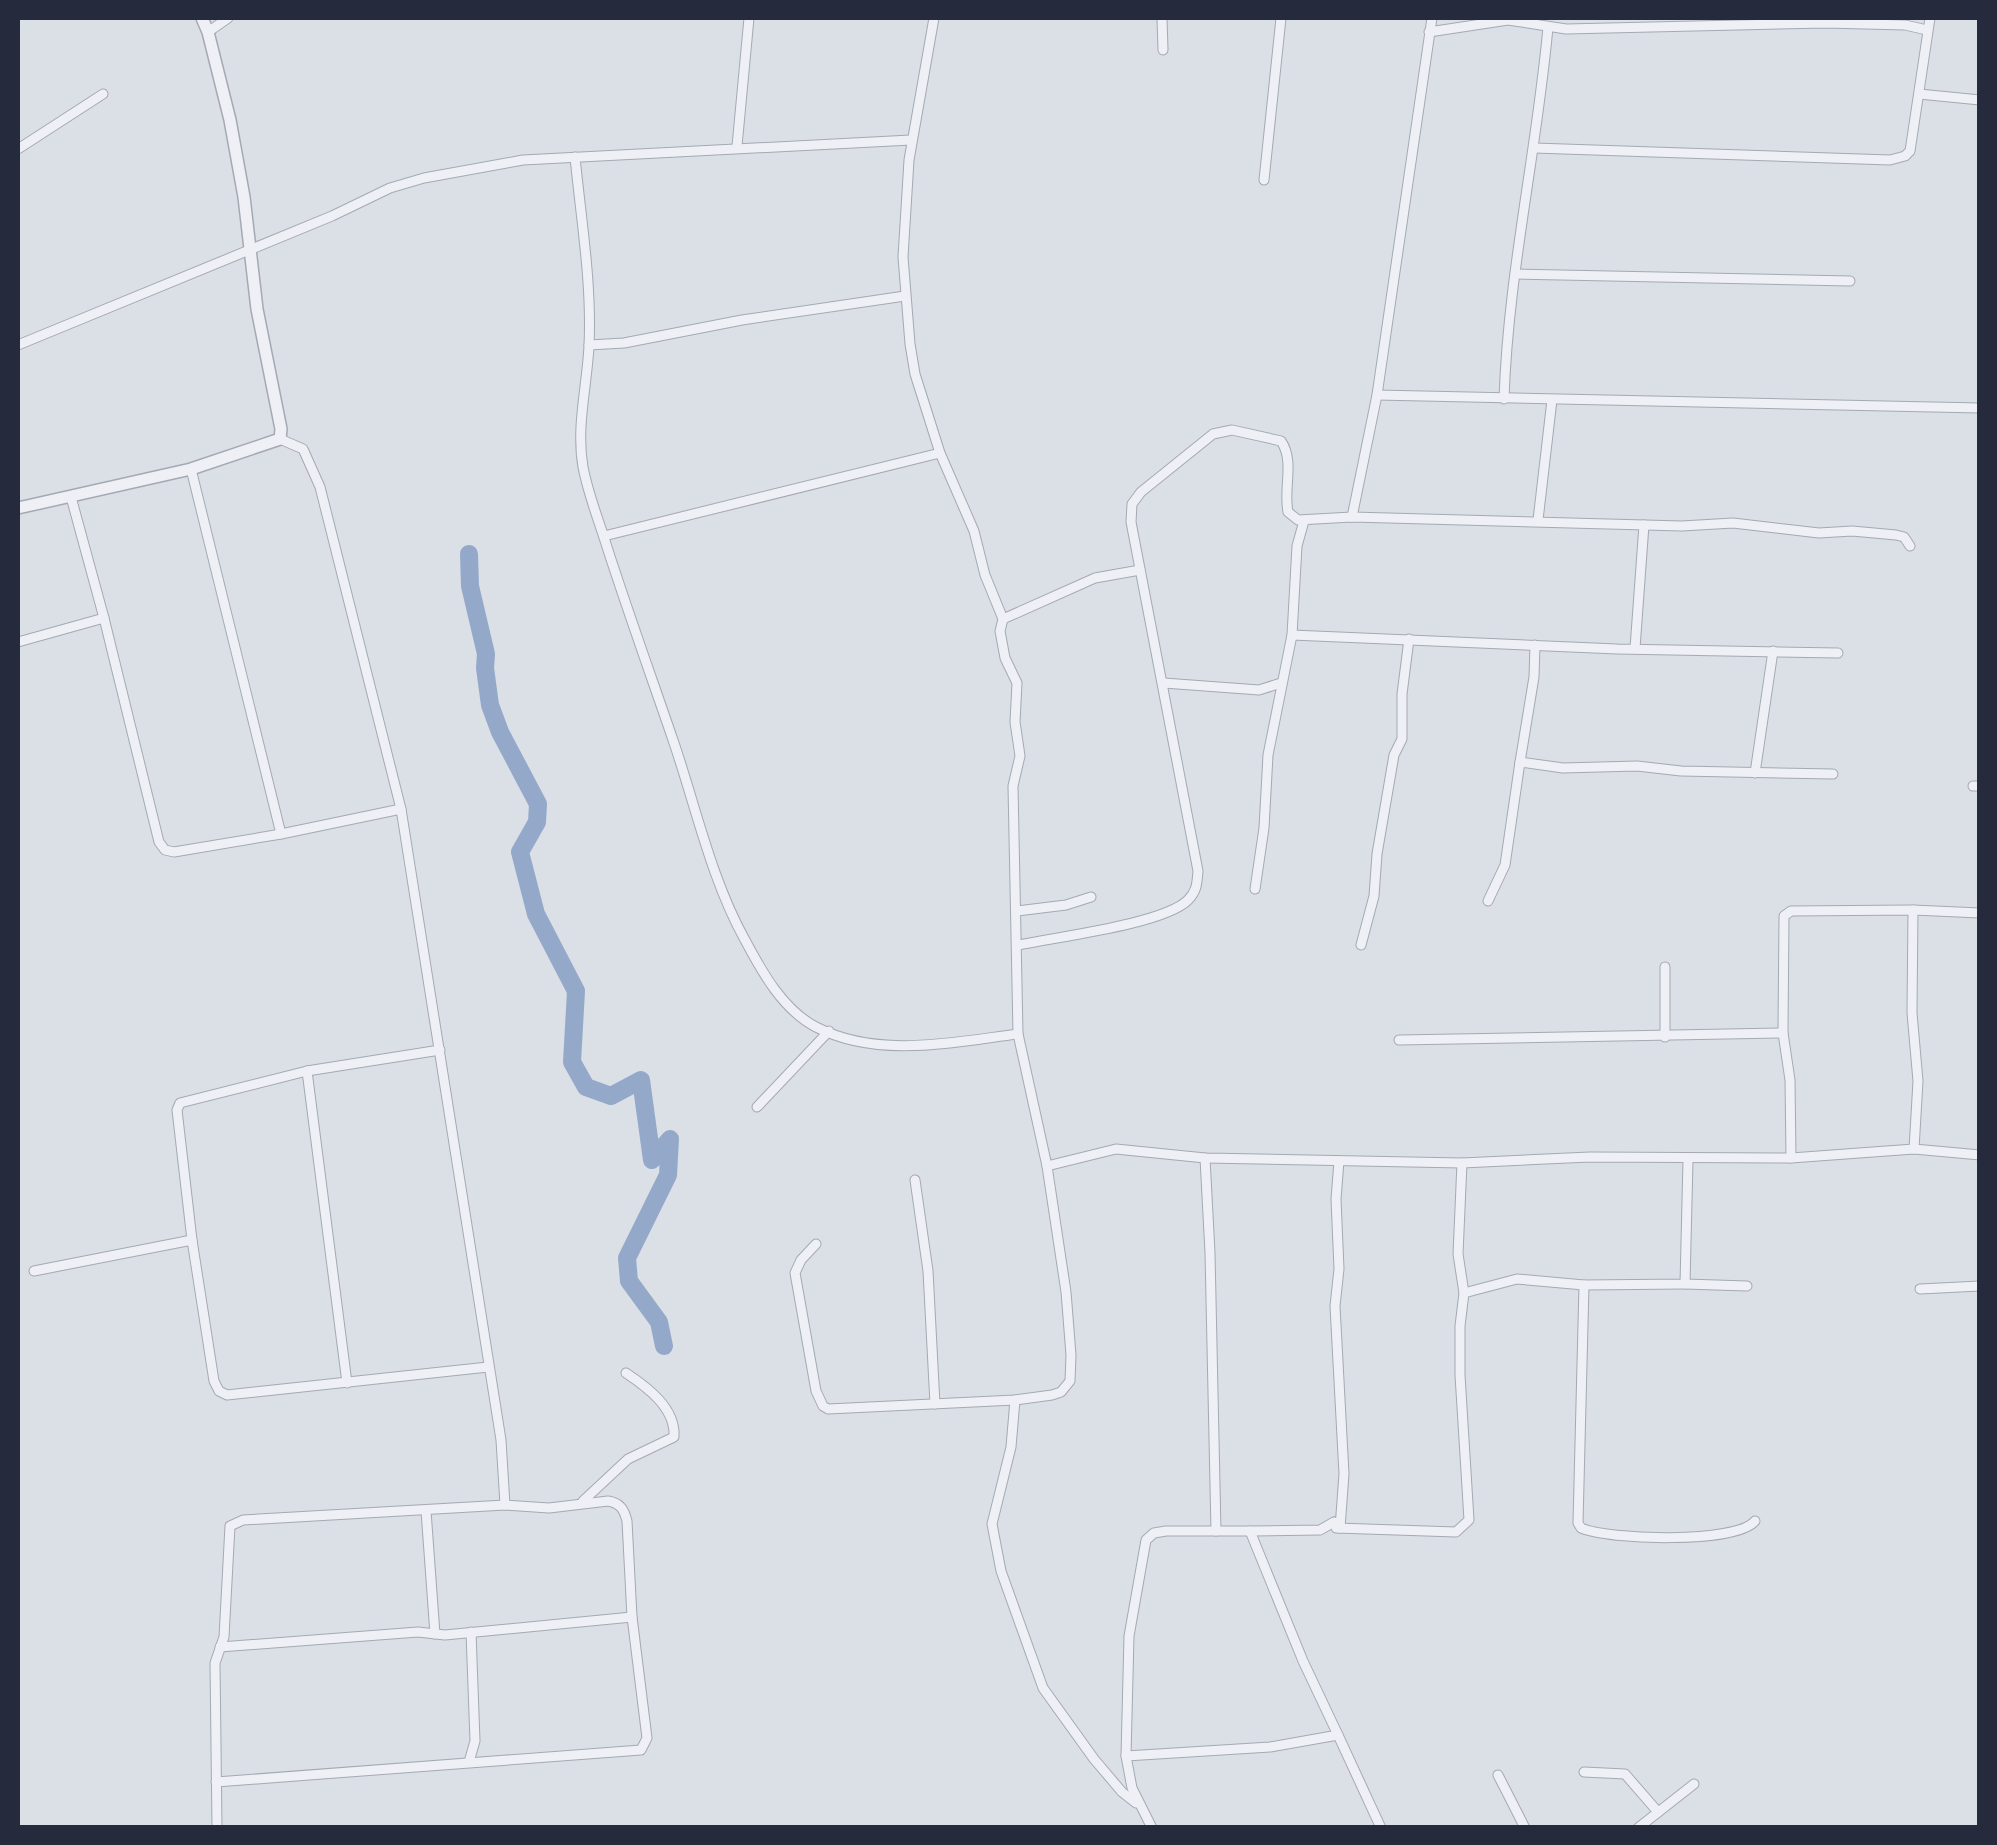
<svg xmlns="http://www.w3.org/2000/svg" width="1997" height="1845" font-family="'Roboto Condensed',sans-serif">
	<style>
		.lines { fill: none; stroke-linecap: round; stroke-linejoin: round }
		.river { stroke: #94a9c9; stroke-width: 18 }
		.minor-casing { stroke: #a4a9b3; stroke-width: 11 }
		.tertiary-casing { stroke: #a4a9b3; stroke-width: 14 }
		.minor { stroke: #eef0f5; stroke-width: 9 }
		.tertiary { stroke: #eef0f5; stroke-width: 11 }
	</style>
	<rect width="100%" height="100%" fill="#dbdfe6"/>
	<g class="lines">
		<!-- river -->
		<polyline class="river" points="469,554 470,586 486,654 485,668 490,705 500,732 538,804 537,822 520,852 536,914 576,991 572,1062 586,1087 611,1096 641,1080 652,1160 670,1139 668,1175 627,1258 629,1281 659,1322 664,1346"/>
		<!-- minor casing -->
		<g class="minor-casing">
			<g id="minor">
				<polyline points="1162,18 1163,50"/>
				<polyline points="208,32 228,18"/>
				<polyline points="1429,32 1508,20 1566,29 1825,23 1905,25 1927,30"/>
				<polyline points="1919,94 1980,100"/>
				<polyline points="737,146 749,18"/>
				<polyline points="1534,148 1890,160 1905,156 1910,151 1930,18"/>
				<polyline points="18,149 103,94"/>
				<path d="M575 157C581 219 592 283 589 346 587 386 576 427 583 467 588 494 599 521 607 547 628 612 651 676 673 740 696 807 711 879 745 940 762 972 783 1010 816 1027 878 1059 954 1042 1018 1034"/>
				<polyline points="1264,180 1281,18"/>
				<polyline points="1516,274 1850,281"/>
				<polyline points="18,345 332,216 390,188 424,178 523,160 911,140"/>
				<polyline points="589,345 624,343 742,320 905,296"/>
				<polyline points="1377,395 1980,408"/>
				<path d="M1504 399C1508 274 1537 151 1548 27"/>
				<polyline points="280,439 303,449 320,487 401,809 501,1440 505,1505"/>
				<polyline points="191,469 281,834"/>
				<polyline points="71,497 104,618 159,842 165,850 174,852 281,834 401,809"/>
				<polyline points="1352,517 1377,395 1432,18"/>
				<polyline points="1538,520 1552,400"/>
				<polyline points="604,536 940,453"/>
				<polyline points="1003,619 1095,578 1140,570"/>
				<polyline points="1292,635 1617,649 1838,653"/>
				<polyline points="18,642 104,618"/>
				<polyline points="1535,645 1534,677 1520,762 1563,768 1637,766 1681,771 1833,774"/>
				<polyline points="1635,648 1644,525"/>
				<polyline points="1164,683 1259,690 1281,683"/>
				<polyline points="1755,773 1773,651"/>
				<polyline points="1973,786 1980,786"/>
				<polyline points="1255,889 1264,828 1268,755 1292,635 1297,546 1304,521"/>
				<polyline points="1488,901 1505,865 1520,762"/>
				<polyline points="1913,910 1912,1013 1918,1081 1914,1149"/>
				<polyline points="1017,911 1066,905 1091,897"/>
				<path d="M1019 945C1056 937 1164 924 1188 900 1197 891 1197 883 1198 871L1131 522 1132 504 1141 492 1213 434 1232 430 1281 441C1295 461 1283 489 1288 512L1298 520 1352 517 1682 526 1733 523 1819 533 1852 531 1896 535 1904 537 1910 546"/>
				<polyline points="1361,945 1374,896 1377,854 1394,755 1402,739 1402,694 1409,639"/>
				<polyline points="1665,1037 1665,967"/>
				<polyline points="1399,1040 1783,1033"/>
				<polyline points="440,1050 307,1071 180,1103 177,1110 192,1240 214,1381 219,1391 227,1395 488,1367"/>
				<polyline points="307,1071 347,1383"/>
				<polyline points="757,1107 829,1031"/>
				<polyline points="1205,1158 1210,1253 1216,1531"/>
				<polyline points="1791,1158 1790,1080 1783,1033 1784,916 1791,911 1913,910 1980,913"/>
				<polyline points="1047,1166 1116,1149 1205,1158 1462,1163 1590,1157 1791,1158 1914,1149 1980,1155"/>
				<polyline points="915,1180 928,1271 935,1404"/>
				<polyline points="816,1244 801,1260 795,1273 816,1391 823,1406 828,1409 1015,1400 1052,1395 1061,1392 1070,1381 1071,1355 1066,1292 1047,1166 1018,1034 1013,786 1020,756 1015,722 1017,683 1005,658 1000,631 1003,619 985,575 974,531 940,453 915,374 910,344 903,257 909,160 934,18"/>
				<polyline points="34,1271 192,1240"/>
				<polyline points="1685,1284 1747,1286"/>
				<path d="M1584 1285 1578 1523 1581 1528C1608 1540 1736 1544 1755 1521"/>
				<polyline points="1920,1289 1980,1286"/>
				<polyline points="1464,1293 1517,1279 1584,1285 1685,1284 1688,1160"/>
				<polyline points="1015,1400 1011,1447 992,1524 1001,1571 1043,1688 1094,1759 1122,1792 1136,1803"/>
				<path d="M583 1501 628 1459 674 1437C676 1408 647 1387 626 1373"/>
				<polyline points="426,1511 435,1634"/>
				<polyline points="1336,1528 1456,1532 1469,1520 1460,1375 1460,1326 1464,1293 1458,1254 1462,1163"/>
				<polyline points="220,1647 418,1632 445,1635 632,1617"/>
				<polyline points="1338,1735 1381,1828"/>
				<polyline points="1126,1756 1129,1636 1146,1540 1154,1533 1166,1531 1250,1531"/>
				<polyline points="469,1762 475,1741 471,1632"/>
				<polyline points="1584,1772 1625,1774 1658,1812"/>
				<polyline points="1498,1775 1525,1828"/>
				<path d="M216 1782 641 1750 647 1738 632 1617 627 1521C624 1509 620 1503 608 1501L549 1508 505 1505 243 1520 230 1526 224 1637 215 1663 217 1828"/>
				<polyline points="1152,1828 1132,1788 1126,1756 1270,1747 1338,1735 1303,1661 1250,1531 1320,1530 1334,1522 1340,1528 1344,1474 1335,1306 1339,1269 1336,1199 1339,1161"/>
				<polyline points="1638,1828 1694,1784"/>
			</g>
		</g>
		<!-- tertiary casing -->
		<g class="tertiary-casing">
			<polyline id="tertiary" points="18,508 191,469 280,439 281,429 257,309 244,197 230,120 208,32 202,18"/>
		</g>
		<!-- minor -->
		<use href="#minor" class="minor"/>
		<!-- tertiary -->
		<use href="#tertiary" class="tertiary"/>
	</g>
	<!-- border -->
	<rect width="1997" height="1845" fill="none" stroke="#252b3d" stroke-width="40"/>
</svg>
